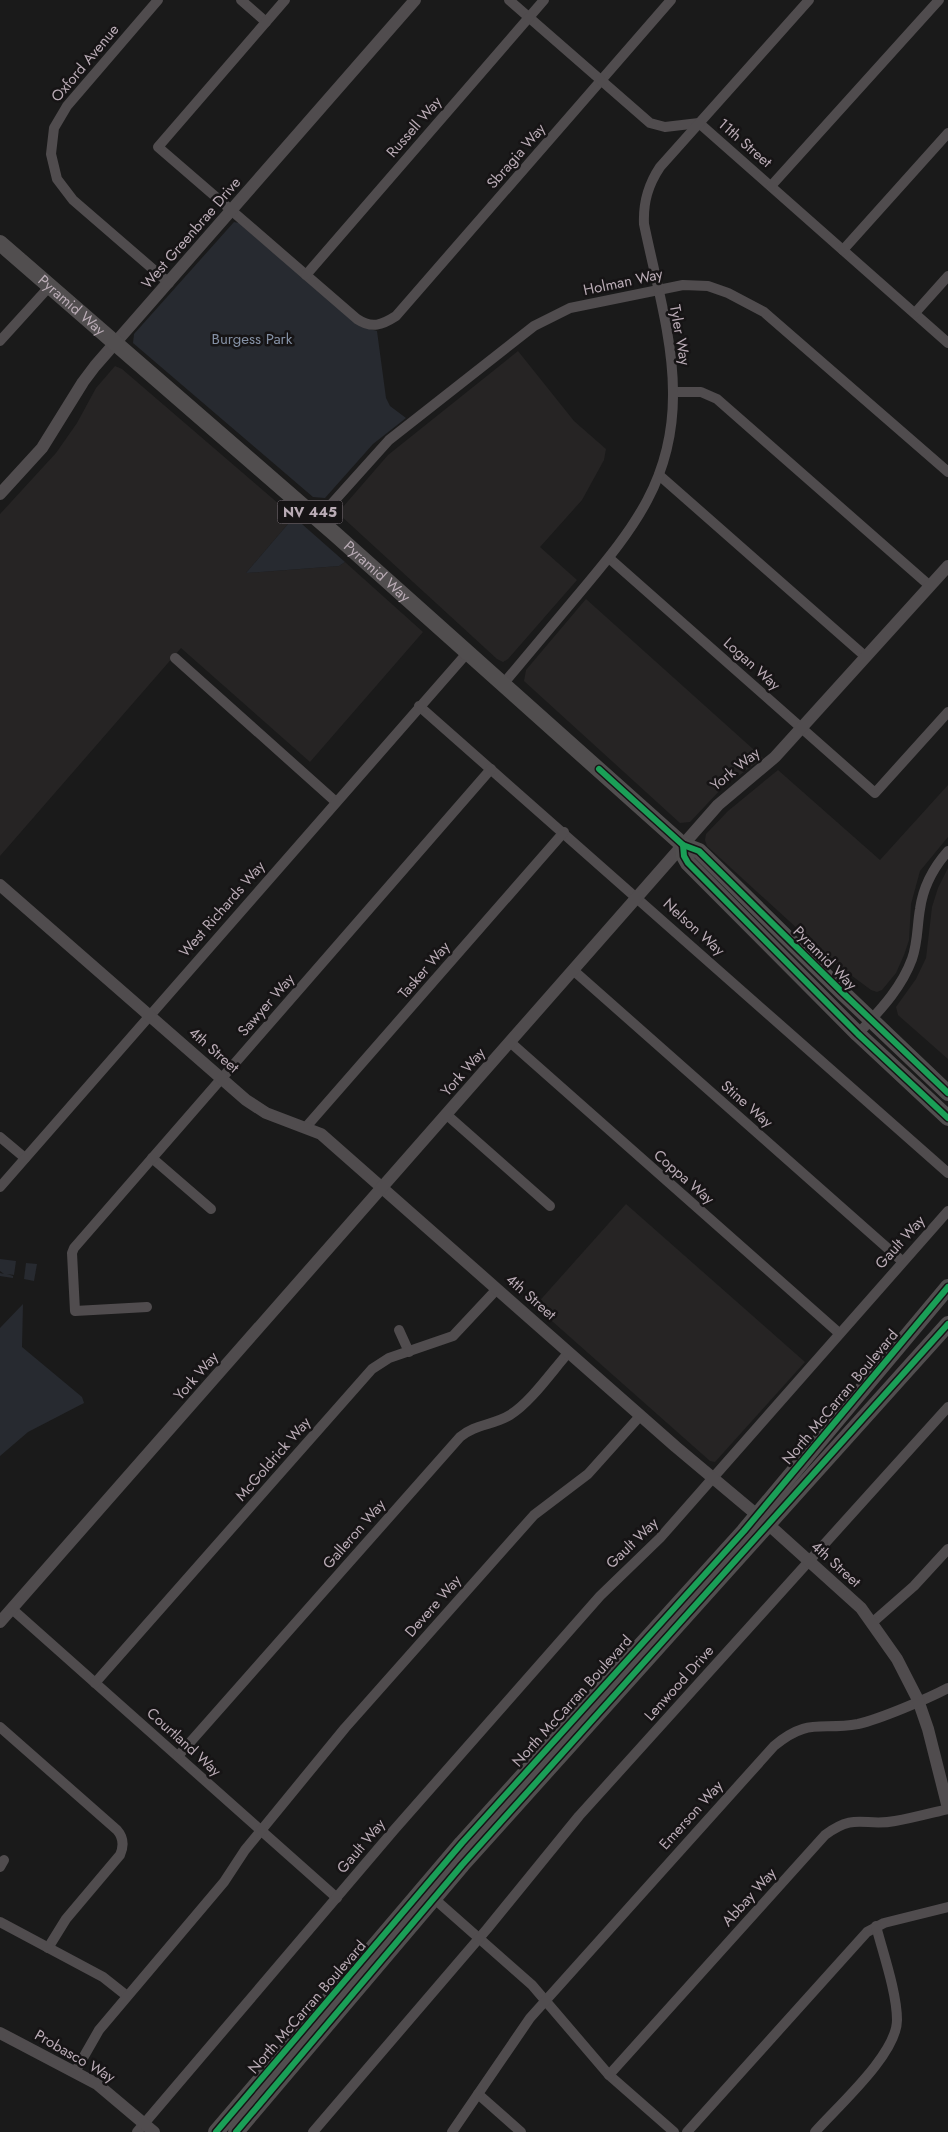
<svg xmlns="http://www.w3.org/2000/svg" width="948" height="2132" font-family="Jost,sans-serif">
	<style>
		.built { fill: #262424 }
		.green { fill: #272a30 }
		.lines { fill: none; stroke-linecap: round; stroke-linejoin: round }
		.minor { stroke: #504c4e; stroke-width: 10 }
		.tertiary { stroke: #504c4e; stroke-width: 12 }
		.primary { stroke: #514e4f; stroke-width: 16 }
		.cycleway-casing { stroke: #161415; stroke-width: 9 }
		.cycleway { stroke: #1a9f57; stroke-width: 6 }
		.labels { text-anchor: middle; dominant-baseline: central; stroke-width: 5; stroke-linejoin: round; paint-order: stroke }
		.shield { fill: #161415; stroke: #897e86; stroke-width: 1 }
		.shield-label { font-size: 14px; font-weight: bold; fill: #baacb6 }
		.street-label { font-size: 15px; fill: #baacb6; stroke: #161415 }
		.park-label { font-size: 15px; fill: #8490a4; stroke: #161415 }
	</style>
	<rect width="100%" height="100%" fill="#1a1a1a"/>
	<!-- built -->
	<g class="built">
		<polygon points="518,351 574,421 606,449 604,460 582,500 540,547 577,580 508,659 503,662 497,659 340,515 342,508 388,455"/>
		<polygon points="115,366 122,369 294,517 246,573 339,566 345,562 423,632 310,762 181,648 0,856 0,514 56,453 77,423 96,388"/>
		<polygon points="586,599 763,758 722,788 690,822 680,823 524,681 526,670"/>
		<polygon points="778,770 880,860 948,785 948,837 920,871 911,904 909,940 904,955 896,973 882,990 877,992 871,990 836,964 707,846 705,840 706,834 728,811"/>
		<polygon points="948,868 948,1059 898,1015 896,1007 916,979 926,958 932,907 938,888"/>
		<polygon points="626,1204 805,1362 715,1462 710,1461 535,1306"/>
	</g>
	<!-- green -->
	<g class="green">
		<polygon points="234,222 239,223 359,326 377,331 386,398 390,406 406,418 373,444 325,498 313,497 133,343 134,334"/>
		<polygon points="294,517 345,562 339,566 246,573"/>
		<polygon points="0,1259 16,1261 14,1275 7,1274 13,1276 13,1278 0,1276 0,1273 4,1274 0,1271"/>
		<polygon points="26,1263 37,1264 34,1281 24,1279"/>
		<polygon points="23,1304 22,1347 82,1397 84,1403 28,1432 0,1456 0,1328"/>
	</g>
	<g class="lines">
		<!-- minor -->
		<g class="minor">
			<polyline points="158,0 67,106 54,128 51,154 57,179 73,200 169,283"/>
			<polyline points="241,0 266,22"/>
			<path d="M285 0 158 147 357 319C372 329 382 325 396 316L671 0"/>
			<polyline points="509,0 650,123 665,127 699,123 948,343"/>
			<polyline points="771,186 939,0"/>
			<polyline points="843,250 948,133"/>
			<polyline points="306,275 544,0"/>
			<polyline points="915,313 948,276"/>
			<polyline points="0,341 49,287"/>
			<polyline points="673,392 701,392 717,399 930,586"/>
			<polyline points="659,475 866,657"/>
			<polyline points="318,519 389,440 534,326 570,308 683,285 708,286 728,293 764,312 948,472"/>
			<polyline points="609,558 875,793 948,712"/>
			<polyline points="175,658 336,802"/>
			<path d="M504 683C530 652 556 621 582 590 634 528 674 478 673 392 673 338 655 278 644 224 643 202 648 185 660 167L809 0"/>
			<polyline points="419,706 948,1173"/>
			<polyline points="573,970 902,1261"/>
			<path d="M858 1034C879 1011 901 989 912 959 918 942 917 926 920 909 923 887 933 868 948 851"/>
			<polyline points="510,1042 839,1333"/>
			<polyline points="447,1115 550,1206"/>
			<polyline points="306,1127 564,832"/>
			<polyline points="0,1137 25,1158"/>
			<polyline points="152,1158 211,1209"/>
			<polyline points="0,1187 468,652"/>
			<polyline points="147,1307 75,1311 72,1253 74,1248 491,769"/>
			<polyline points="399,1330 409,1352"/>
			<polyline points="12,1609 337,1898"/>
			<polyline points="873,1622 914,1586 948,1549"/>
			<polyline points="95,1683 372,1369 389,1358 453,1336 497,1289"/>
			<path d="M0 1727 117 1830C124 1838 124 1846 120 1855L66 1919 48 1948"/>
			<path d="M178 1756 460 1437C475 1424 494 1425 510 1415 531 1402 552 1371 569 1352"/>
			<polyline points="0,1867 4,1860"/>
			<polyline points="430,1895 532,1985 609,2075 674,2132"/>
			<polyline points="0,1922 103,1977 127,1996"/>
			<polyline points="75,2072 99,2030 224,1882 245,1850 345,1728 534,1515 588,1474 640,1416"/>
			<path d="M609 2075 825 1835C856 1812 864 1827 895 1821 913 1818 931 1813 948 1809"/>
			<polyline points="478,2094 521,2132"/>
			<polyline points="137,2132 394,1830 600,1596 660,1538 948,1211"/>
			<polyline points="313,2132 487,1929 579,1816 948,1407"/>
			<path d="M452 2132 530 2018 774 1746C809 1717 820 1731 858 1724 880 1719 927 1699 948 1688"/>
			<polyline points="687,2132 867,1932 884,1923 948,1907"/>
			<path d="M815 2132C838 2106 897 2054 897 2020 897 1993 883 1953 876 1926"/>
		</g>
		<!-- tertiary -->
		<g class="tertiary">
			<polyline points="0,494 42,448 83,382 95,366 415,0"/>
			<polyline points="0,885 246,1100 266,1113 321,1134 676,1447 769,1525 861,1608 897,1659 918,1700 928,1729 948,1808"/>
			<polyline points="0,1622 718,805 775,757 948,566"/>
			<polyline points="0,2033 97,2084 154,2132"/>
		</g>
		<!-- primary -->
		<g class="primary">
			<path id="s1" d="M0 243 335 534 683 845 699 851 842 992 948 1093"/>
			<polyline points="683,845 684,856 688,863 858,1034 948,1118"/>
			<polyline points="216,2132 462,1843 744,1531 948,1287"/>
			<polyline points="236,2132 462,1865 948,1324"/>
		</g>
		<!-- cycleway casing -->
		<g class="cycleway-casing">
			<g id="cycleway">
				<polyline points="599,769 683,845 699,851 842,992 948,1093"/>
				<polyline points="683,845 684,856 688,863 858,1034 948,1118"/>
				<polyline points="216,2132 462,1843 744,1531 948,1287"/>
				<polyline points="236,2132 462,1865 948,1324"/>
			</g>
		</g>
		<!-- cycleway -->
		<use href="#cycleway" class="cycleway"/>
	</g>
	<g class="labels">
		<!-- shield labels -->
		<rect class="shield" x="277.5" y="500.5" width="65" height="23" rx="4"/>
		<g class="shield-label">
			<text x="310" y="512">NV 445</text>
		</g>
		<!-- street labels -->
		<g class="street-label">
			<text transform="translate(85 63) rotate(-50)">Oxford Avenue</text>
			<text transform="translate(414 127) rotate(-49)">Russell Way</text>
			<text transform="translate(745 143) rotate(41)">11th Street</text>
			<text transform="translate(516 156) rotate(-49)">Sbragia Way</text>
			<text transform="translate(191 233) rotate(-49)">West Greenbrae Drive</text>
			<text transform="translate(623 282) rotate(-12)">Holman Way</text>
			<text stroke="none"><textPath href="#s1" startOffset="95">Pyramid Way</textPath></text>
			<text transform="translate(680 335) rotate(80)">Tyler Way</text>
			<text stroke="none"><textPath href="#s1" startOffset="500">Pyramid Way</textPath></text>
			<text transform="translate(752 664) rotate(42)">Logan Way</text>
			<text transform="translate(735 769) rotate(-39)">York Way</text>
			<text transform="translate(222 909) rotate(-49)">West Richards Way</text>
			<text transform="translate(694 927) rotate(42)">Nelson Way</text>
			<text transform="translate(825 958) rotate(45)">Pyramid Way</text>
			<text transform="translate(424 970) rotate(-49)">Tasker Way</text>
			<text transform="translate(266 1005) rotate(-49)">Sawyer Way</text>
			<text transform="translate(214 1050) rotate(41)">4th Street</text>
			<text transform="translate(463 1072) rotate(-49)">York Way</text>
			<text transform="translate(747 1104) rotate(41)">Stine Way</text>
			<text transform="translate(684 1177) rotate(41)">Coppa Way</text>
			<text transform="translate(900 1242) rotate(-48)">Gault Way</text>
			<text transform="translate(531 1297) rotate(41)">4th Street</text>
			<text transform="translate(196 1376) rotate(-49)">York Way</text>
			<text transform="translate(840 1397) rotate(-50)">North McCarran Boulevard</text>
			<text transform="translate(273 1459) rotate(-49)">McGoldrick Way</text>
			<text transform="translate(354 1534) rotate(-49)">Galleron Way</text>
			<text transform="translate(632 1543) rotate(-44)">Gault Way</text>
			<text transform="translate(836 1564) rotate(42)">4th Street</text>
			<text transform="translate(433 1606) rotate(-49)">Devere Way</text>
			<text transform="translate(679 1683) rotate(-48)">Lenwood Drive</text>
			<text transform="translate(572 1701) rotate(-48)">North McCarran Boulevard</text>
			<text transform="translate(184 1742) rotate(42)">Courtland Way</text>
			<text transform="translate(691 1815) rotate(-48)">Emerson Way</text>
			<text transform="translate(361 1846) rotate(-50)">Gault Way</text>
			<text transform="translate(749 1897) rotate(-48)">Abbay Way</text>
			<text transform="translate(307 2007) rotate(-49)">North McCarran Boulevard</text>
			<text transform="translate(75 2056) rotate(30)">Probasco Way</text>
		</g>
		<!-- park labels -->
		<g class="park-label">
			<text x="252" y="339">Burgess Park</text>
		</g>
	</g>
</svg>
